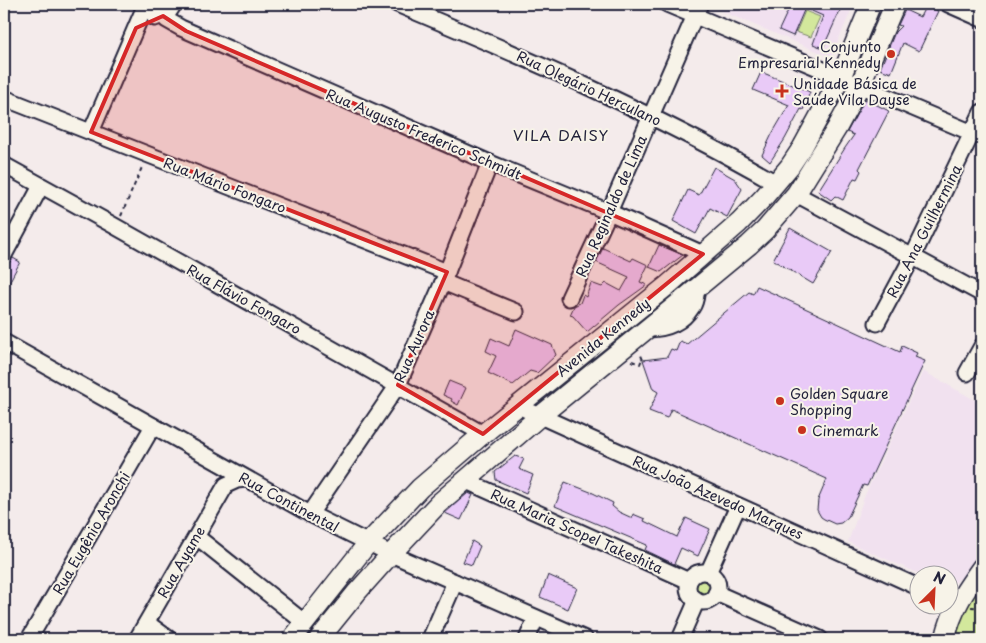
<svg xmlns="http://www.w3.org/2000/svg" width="986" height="643" font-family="'Playpen Sans',sans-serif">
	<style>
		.built { fill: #f1e1ef }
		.green { fill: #d3e89c; stroke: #7a856c }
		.building { fill: #e9caf7; stroke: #22223b }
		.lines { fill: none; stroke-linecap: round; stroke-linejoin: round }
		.minor-casing { stroke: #22223b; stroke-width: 19 }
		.major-casing { stroke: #22223b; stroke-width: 22 }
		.path { stroke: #22223b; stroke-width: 2; stroke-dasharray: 4 4; stroke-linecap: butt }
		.minor { stroke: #f7f3e8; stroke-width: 15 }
		.major { stroke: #f7f3e8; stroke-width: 19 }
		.marked { fill: #d62828; fill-opacity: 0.2; stroke: #d62828; stroke-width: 4; stroke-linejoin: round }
		.poi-dot { fill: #c8321e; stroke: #f7f3e8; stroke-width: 2 }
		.labels { text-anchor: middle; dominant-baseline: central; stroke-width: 4; stroke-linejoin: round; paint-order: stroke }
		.poi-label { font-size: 14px; fill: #22223b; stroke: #f7f3e8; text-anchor: start }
		.street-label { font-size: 14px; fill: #22223b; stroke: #f7f3e8 }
		.neighbourhood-label { font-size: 15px; letter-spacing: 1px; fill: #22223b; stroke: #f7f3e8 }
	</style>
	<rect width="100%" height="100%" fill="#f4ebeb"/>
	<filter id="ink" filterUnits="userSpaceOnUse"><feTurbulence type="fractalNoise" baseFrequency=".02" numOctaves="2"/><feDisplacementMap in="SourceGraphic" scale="10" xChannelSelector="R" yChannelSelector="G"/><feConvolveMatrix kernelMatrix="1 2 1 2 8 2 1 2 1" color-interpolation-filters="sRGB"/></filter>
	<g filter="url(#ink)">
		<!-- built -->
		<g class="built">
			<polygon points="713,4 854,4 831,57 714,8"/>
			<polygon points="923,371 982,404 982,558 949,588 948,576 922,575 848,542 865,495"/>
		</g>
		<!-- green -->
		<g class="green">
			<polygon points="805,11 820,17 811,37 796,32"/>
			<circle cx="703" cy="587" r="11"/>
			<polygon points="982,580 982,629 980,639 956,639 962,618 966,608"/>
		</g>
		<!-- building -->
		<g class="building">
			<polygon points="791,4 843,4 823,48 813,44 823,16 805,8 793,36 779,30"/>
			<polygon points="926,5 938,11 919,51 903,43 891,73 880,69 895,32 901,26 898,25 905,10 920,17"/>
			<polygon points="761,72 810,92 803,110 801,109 785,139 770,162 762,155 772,134 789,105 753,90"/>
			<polygon points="865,99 889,111 859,169 861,171 857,179 854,178 843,200 835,196 831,200 818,191 845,148 854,135 847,132"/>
			<polygon points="714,167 735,179 742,189 727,217 710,208 696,234 673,221 688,190 699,195"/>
			<polygon points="790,228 832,252 813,284 773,260"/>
			<polygon points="659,245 683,255 661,272 649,267"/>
			<polygon points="603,248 631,261 633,258 648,265 640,282 647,285 619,305 587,332 573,316 570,315 574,306 580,303 583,295 586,297 591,283 602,287 606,283 621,291 629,277 596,262"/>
			<polygon points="13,258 20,262 4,292 4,267 6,264 9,263"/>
			<polygon points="757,286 900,352 902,346 917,353 915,357 925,361 867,486 863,485 848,517 841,523 835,524 824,519 821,517 817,510 818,500 827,479 671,409 667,418 649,411 658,392 653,389 643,360 667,357 671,349 676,351 680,341 687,344 749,292 753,294"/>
			<polygon points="516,329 552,345 556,355 537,373 530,371 513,385 488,373 496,356 486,351 491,338 509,346"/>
			<polygon points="449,381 466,388 458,405 451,401 452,399 443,395"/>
			<polygon points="515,456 524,459 519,469 533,475 526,493 496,480 495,472"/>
			<polygon points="565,482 593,493 613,503 612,506 619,512 632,518 633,514 645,519 644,521 677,537 686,518 710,529 698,556 681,548 674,564 645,550 647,545 555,506"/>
			<polygon points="468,493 473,495 461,520 445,513"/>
			<polygon points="472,541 480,546 472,565 463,562"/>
			<polygon points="548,575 577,588 568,609 540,597"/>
		</g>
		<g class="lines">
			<!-- minor casing -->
			<g class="minor-casing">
				<g id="minor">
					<polyline points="150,4 167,20 181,28 490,163 609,212 703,254"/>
					<path d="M397 4C526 58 655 113 776 183"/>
					<polyline points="667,4 982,137"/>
					<polyline points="948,4 982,19"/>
					<polyline points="155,18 168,13 174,4"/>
					<polyline points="4,98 447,272"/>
					<polyline points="91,132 146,4"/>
					<polyline points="4,165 111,224 483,434"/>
					<polyline points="796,194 982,294"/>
					<polyline points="4,255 41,186"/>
					<polyline points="443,282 516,312"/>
					<polyline points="569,298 609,212 700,4"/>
					<polyline points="877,323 913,256 982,112"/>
					<path d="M647 329C665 329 682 323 692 307 696 302 696 294 697 288"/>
					<polyline points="4,342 310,514 391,554 585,639"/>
					<polyline points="967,373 982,346"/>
					<polyline points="518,406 918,587"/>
					<polyline points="464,480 689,581"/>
					<polyline points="310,514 398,385 443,282 490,163"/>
					<polyline points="197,537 305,623"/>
					<circle cx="703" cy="587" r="15"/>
					<polyline points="708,573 738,506"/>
					<polyline points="716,593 820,639"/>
					<polyline points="147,623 169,639"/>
					<polyline points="29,639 153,426"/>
					<polyline points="137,639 226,485 237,480 246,479"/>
					<polyline points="430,639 455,582"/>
					<polyline points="527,639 536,618"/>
					<polyline points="680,639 697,600"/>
				</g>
			</g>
			<!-- major casing -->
			<g class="major-casing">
				<g id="major">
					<polyline points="292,639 368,543 420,488 483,434 668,285 739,223 764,197 790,166 802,148 825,106 841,77 871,4"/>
					<polyline points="319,639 357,592 391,554 438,504 540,416 685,298 749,245 765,230 796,194 837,128 860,85 895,4"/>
					<path d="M945 639C952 609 964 592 982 567"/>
				</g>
			</g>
			<!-- path -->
			<g class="path">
				<polyline points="121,216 143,165"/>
				<polyline points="632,361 640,364 642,359 643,360 640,353"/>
				<polyline points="971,607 982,608"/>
			</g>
			<!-- minor -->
			<use href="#minor" class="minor"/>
			<!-- major -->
			<use href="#major" class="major"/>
		</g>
	</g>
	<!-- marked area -->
	<path class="marked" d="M163 16 186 31 703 254 483 434 398 385 447 272 91 132 136 28Z"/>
	<!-- markers -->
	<g class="poi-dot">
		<circle cx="891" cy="54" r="5"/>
		<path d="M779.5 83.5h5v5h5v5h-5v5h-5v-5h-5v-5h5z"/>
		<circle cx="780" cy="401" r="5"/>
		<circle cx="802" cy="430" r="5"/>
	</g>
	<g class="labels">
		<!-- poi labels -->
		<g class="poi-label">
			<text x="881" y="46" text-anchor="end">Conjunto<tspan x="881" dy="16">Empresarial Kennedy</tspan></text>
			<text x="793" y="83">Unidade Básica de<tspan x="793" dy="16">Saúde Vila Dayse</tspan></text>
			<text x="790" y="393">Golden Square<tspan x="790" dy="16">Shopping</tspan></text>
			<text x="812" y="430">Cinemark</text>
		</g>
		<!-- street labels -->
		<g class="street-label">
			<text transform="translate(589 88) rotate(25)">Rua Olegário Herculano</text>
			<text transform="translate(424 134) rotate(23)">Rua Augusto Frederico Schmidt</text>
			<text transform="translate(225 185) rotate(21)">Rua Mário Fongaro</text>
			<text transform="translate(611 206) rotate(-66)">Rua Reginaldo de Lima</text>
			<text transform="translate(924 231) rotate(-63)">Rua Ana Guilhermina</text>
			<text transform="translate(244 299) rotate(29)">Rua Flávio Fongaro</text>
			<text transform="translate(603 337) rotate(-39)">Avenida Kennedy</text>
			<text transform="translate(414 346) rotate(-66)">Rua Aurora</text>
			<text transform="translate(718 497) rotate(24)">Rua João Azevedo Marques</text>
			<text transform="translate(289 502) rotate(28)">Rua Continental</text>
			<text transform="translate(577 531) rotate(24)">Rua Maria Scopel Takeshita</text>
			<text transform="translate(91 533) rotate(-60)">Rua Eugênio Aronchi</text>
			<text transform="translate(181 562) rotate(-60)">Rua Ayame</text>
		</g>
		<!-- neighbourhood labels -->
		<g class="neighbourhood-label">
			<text x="561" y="134">VILA DAISY</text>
		</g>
	</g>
	<!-- margin -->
	<rect width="986" height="643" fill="none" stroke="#f7f3e8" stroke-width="20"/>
	<rect x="10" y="10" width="966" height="623" fill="none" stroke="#22223b" stroke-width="2" filter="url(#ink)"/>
	<!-- north arrow -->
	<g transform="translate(934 590) rotate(24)"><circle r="24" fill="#f7f3e8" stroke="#a29fa3"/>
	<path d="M0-4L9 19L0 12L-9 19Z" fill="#c8321e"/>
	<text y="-8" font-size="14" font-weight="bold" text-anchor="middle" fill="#22223b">N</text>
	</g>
</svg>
